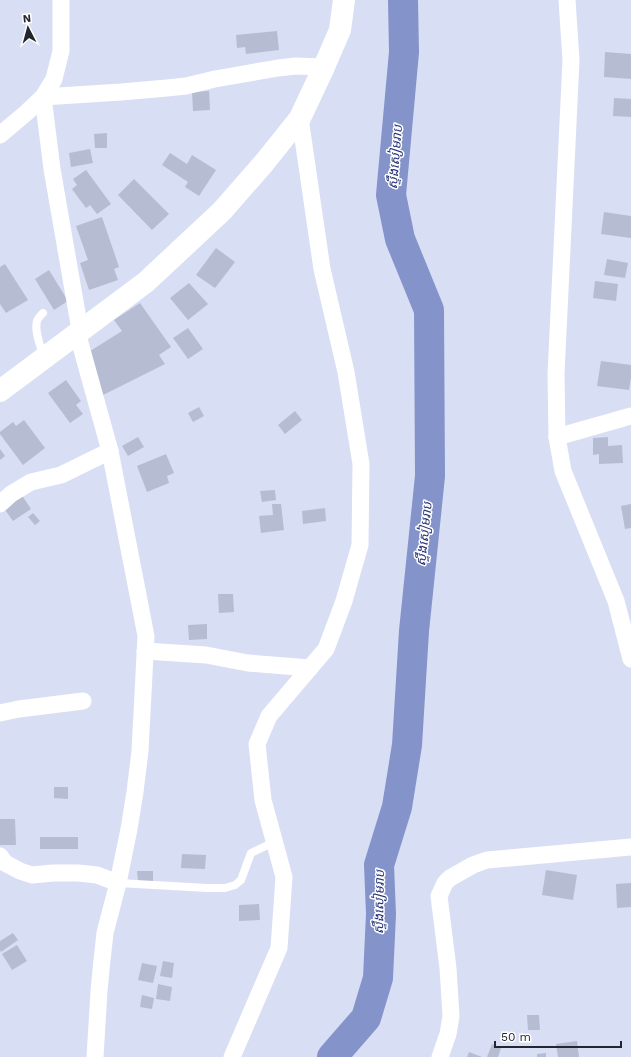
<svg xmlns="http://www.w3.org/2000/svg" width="631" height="1057" font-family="'Work Sans','Noto Sans Khmer',sans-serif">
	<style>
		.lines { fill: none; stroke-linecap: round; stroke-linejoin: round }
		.river { stroke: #8494ca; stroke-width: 30 }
		.building { fill: #b6bdd2 }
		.lane { stroke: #fff; stroke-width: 8 }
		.street { stroke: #fff; stroke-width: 17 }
		.secondary { stroke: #fff; stroke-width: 22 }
		.labels { text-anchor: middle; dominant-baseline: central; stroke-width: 3; stroke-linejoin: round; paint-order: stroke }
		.water-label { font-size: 13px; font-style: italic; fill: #283475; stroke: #fff }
	</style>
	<rect width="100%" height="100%" fill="#d8def4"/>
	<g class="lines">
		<!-- river -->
		<polyline class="river" points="332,1057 366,1018 378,978 381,914 379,865 397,807 407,745 414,631 430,476 429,310 400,239 391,195 404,52 403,0"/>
	</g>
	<!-- building -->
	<g class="building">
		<polygon points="277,31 279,50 246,54 245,47 237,48 236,35"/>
		<polygon points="605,52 631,54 631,79 604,77"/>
		<polygon points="209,91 210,110 193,111 192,92"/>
		<polygon points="614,98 631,99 631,117 613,116"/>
		<polygon points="107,133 107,148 95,148 94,134"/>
		<polygon points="90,149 93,163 71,167 69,153"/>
		<polygon points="170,153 187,164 192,155 216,170 199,196 185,187 188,182 162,165"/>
		<polygon points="86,170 111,204 97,214 90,205 86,208 72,189 77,185 73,179"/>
		<polygon points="134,179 169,214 152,230 118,195"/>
		<polygon points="604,212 631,216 631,238 601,234"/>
		<polygon points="102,217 119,267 114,269 118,280 89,290 80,263 88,260 76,226"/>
		<polygon points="216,248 235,262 215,288 196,275"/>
		<polygon points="607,259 628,263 625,278 604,275"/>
		<polygon points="5,264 28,300 6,313 0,304 0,267"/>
		<polygon points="49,270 68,301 54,310 35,279"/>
		<polygon points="595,281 618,284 616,301 593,298"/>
		<polygon points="189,283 208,304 188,320 170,298"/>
		<polygon points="140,303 171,347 159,355 165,364 103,395 87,353 122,331 114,320"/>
		<polygon points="188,328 203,349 188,359 173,338"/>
		<polygon points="601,361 631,365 631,378 629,390 597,386"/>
		<polygon points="66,380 81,401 76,405 83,414 70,423 48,393"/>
		<polygon points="199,407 204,416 193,422 188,413"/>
		<polygon points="295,411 302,420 285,434 278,425"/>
		<polygon points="24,420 45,448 23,465 0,434 0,432 13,422 16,426"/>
		<polygon points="138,437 144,447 128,456 122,446"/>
		<polygon points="608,437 608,446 622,445 623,463 599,464 599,454 593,455 593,438"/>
		<polygon points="0,449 5,456 0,460"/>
		<polygon points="166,454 174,473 167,476 169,483 147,492 137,466"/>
		<polygon points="275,490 276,500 262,502 260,491"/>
		<polygon points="21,494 31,509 13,521 3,507"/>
		<polygon points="272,504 281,504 284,530 261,533 259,516 273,515"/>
		<polygon points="631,504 631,528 625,529 621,506"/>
		<polygon points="325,508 326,521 303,524 302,511"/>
		<polygon points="33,513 40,521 35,525 28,517"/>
		<polygon points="218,594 233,594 234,612 219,613"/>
		<polygon points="207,624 207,639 189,640 188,625"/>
		<polygon points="54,787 68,787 68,799 54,798"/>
		<polygon points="0,819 15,819 16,845 0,845"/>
		<rect x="40" y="837" width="38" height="12"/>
		<polygon points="182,854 206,855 205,869 181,868"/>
		<polygon points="546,870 577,875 573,900 542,895"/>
		<polygon points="137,871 153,871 153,881 138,881"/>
		<polygon points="631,883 631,907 617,908 616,884"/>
		<polygon points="259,904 260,920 239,921 239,905"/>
		<polygon points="13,933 18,940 1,952 0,950 0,941"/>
		<polygon points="17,945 27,961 12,970 2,954"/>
		<polygon points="163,961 174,963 172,978 160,976"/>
		<polygon points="142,963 157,966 153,983 138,980"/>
		<polygon points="158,984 172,987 170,1001 156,999"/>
		<polygon points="142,995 154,998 152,1009 140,1007"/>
		<polygon points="527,1015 539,1015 540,1030 528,1030"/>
		<polygon points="577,1041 579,1057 558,1057 556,1044"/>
		<polygon points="492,1044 501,1048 498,1057 487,1057"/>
		<polygon points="469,1052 482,1057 467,1057"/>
		<polygon points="546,1053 546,1057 537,1057 537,1054"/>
	</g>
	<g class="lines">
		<!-- lane -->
		<g class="lane">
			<path d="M43 313C40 316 38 318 37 321 34 331 41 348 44 357"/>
			<polyline points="118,883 207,888 225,888 235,885 241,880 251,853 274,842"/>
		</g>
		<!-- street -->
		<g class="street">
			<polyline points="61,0 61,51 54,79 43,97 52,169 80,330"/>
			<polyline points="567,0 571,60 556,374 557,437 563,471 616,601 631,659"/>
			<polyline points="0,135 26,113 43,97 121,92 167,88 186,86 215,79 278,68 296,66 324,67"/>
			<polyline points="77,332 110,451 146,636 140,751 135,792 129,829 118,883 105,933 102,960 99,991 95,1057"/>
			<polyline points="557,437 631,416"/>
			<polyline points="0,504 11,494 31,482 61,475 110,451"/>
			<polyline points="145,651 206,655 248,663 310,668"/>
			<polyline points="0,713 19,709 83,701"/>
			<polyline points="0,856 5,863 20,871 32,875 53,873 78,873 97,875 118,883"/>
			<polyline points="232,1057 279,948 284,877 263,800 257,744 269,716 326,649 344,601 360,545 361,464 346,372 322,269 300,118"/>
			<polyline points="440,1057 448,1034 451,1016 448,968 439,896 445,883 450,878 473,865 487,860 631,847"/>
		</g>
		<!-- secondary -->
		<polyline class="secondary" points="0,391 146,282 222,211 264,163 300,118 324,67 340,30 344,0"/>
	</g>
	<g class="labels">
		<!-- water labels -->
		<g class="water-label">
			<text transform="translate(395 157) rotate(-85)">ស្ទឹងសៀមរាប</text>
			<text transform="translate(424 534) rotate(-84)">ស្ទឹងសៀមរាប</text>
			<text transform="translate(379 902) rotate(-89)">ស្ទឹងសៀមរាប</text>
		</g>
	</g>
	<!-- north arrow -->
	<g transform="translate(28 28) rotate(354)" stroke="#ffffff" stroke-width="3" paint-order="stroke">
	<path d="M0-3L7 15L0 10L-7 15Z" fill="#23262e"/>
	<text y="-6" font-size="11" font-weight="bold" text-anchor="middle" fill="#23262e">N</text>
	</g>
	<!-- scale -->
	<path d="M495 1041v6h126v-6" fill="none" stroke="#23262e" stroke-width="2"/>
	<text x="501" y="1041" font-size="12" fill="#23262e" stroke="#ffffff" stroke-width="3" paint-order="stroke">50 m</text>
</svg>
